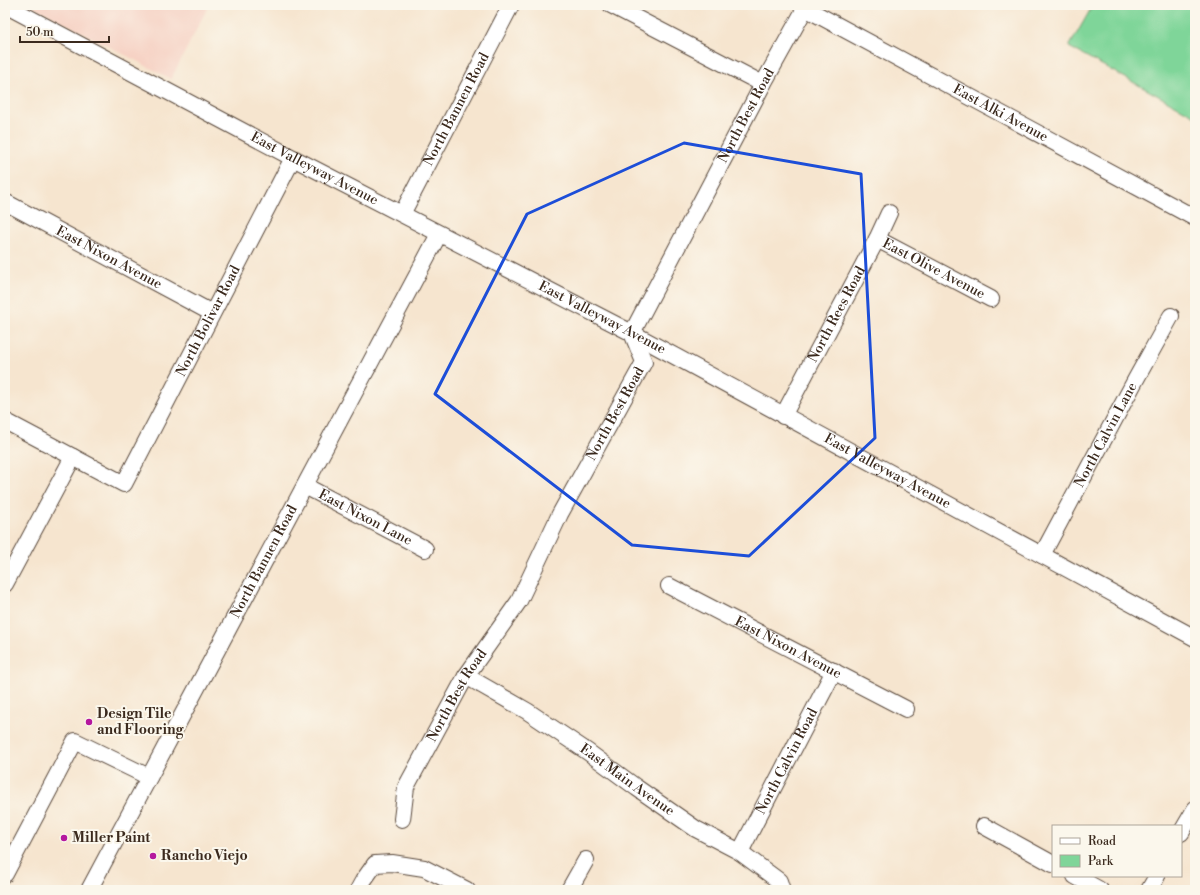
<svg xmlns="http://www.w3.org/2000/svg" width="1200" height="895" font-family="'Libre Bodoni',serif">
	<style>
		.built { fill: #f6d2c4 }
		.green { fill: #7fd599; stroke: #5d805c }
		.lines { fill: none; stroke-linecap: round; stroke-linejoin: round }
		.minor-casing { stroke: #574639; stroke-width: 18 }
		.minor { stroke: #fff; stroke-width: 16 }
		.marked { fill: none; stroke: #1d4ed8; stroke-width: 3; stroke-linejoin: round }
		.poi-dot { fill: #b5179e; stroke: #fbf7ec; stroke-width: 1.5 }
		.labels { text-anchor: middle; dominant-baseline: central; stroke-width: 4; stroke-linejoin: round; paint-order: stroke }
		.street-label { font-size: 14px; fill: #3b2a1e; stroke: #fbf7ec }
		.poi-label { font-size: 14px; font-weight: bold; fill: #3b2a1e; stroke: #fbf7ec; text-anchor: start }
	</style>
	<rect width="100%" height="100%" fill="#fbf7ec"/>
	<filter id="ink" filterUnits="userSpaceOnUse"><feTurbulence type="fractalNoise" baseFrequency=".025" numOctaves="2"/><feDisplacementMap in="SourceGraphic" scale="8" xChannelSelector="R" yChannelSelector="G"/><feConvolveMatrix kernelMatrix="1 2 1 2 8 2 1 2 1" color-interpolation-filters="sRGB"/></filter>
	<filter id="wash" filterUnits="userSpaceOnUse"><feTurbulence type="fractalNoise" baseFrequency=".012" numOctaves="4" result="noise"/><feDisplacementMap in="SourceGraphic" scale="16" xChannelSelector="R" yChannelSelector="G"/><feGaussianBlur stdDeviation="0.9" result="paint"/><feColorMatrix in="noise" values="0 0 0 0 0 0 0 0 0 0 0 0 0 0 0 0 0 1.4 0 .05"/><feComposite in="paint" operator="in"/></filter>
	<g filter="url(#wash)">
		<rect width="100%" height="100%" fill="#f6e5cf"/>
		<!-- built -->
		<polygon class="built" points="34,5 209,5 171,79 34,7"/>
		<!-- green -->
		<polygon class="green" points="1093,5 1195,5 1195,116 1069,47"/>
	</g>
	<g filter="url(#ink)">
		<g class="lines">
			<!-- minor casing -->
			<g class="minor-casing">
				<g id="minor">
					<path id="s1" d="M5 5 293 158 632 333 1195 638"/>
					<polyline points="611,5 763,84"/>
					<path id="s2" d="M805 8 1195 218"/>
					<path id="s3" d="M5 202 212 313"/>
					<path id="s4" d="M402 214 511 5"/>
					<path id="s5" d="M877 239 991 299"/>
					<path id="s6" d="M783 416 877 239 889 213"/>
					<path id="s7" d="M5 421 124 484 293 158"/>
					<path id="s8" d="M305 486 425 549"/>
					<path id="s9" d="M1042 555 1136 379 1171 316"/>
					<polyline points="5,584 73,457"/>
					<path id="s10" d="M669 586 906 709"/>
					<path id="s11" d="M466 676 527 711 588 752 637 788 696 829 740 852 779 881 782 890"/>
					<path id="s12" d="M402 819 406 787 466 676 519 601 560 514 644 362 632 333 763 84 807 5"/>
					<polyline points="984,826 1053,864"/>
					<polyline points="1181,833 1195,809"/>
					<path id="s13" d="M740 852 834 671"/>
					<polyline points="5,874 75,741 149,777"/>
					<polyline points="1075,876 1100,890"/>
					<path id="s14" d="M89 890 439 234"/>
					<polyline points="358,890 363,881 375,864 392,863 424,868 467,890"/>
					<polyline points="569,890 586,860"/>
					<polyline points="1149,890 1157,876"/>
				</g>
			</g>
			<!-- minor -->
			<use href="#minor" class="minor"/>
		</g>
	</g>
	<!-- marked area -->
	<path class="marked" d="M684 143 861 174 875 438 749 556 632 545 435 394 527 214Z"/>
	<!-- markers -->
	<g class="poi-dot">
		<circle cx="89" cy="722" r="4"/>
		<circle cx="64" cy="838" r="4"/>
		<circle cx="153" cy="856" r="4"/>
	</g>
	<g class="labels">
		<!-- street labels -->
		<g class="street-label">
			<text stroke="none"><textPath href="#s4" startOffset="118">North Bannen Road</textPath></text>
			<text stroke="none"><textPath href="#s2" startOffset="222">East Alki Avenue</textPath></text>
			<text stroke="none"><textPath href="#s12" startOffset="797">North Best Road</textPath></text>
			<text stroke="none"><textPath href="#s1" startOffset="350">East Valleyway Avenue</textPath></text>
			<text stroke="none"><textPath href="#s3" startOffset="118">East Nixon Avenue</textPath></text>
			<text stroke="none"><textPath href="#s5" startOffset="64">East Olive Avenue</textPath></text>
			<text stroke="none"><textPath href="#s6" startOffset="115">North Rees Road</textPath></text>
			<text stroke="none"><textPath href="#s1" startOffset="674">East Valleyway Avenue</textPath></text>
			<text stroke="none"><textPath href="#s7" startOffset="318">North Bolivar Road</textPath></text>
			<text stroke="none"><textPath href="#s12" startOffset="461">North Best Road</textPath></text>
			<text stroke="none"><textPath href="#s9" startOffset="136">North Calvin Lane</textPath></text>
			<text stroke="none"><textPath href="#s1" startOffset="998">East Valleyway Avenue</textPath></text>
			<text stroke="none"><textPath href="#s8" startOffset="68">East Nixon Lane</textPath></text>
			<text stroke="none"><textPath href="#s14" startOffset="372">North Bannen Road</textPath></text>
			<text stroke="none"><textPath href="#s10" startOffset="134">East Nixon Avenue</textPath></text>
			<text stroke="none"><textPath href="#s12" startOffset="137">North Best Road</textPath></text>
			<text stroke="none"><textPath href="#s13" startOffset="102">North Calvin Road</textPath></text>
			<text stroke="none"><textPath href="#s11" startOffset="192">East Main Avenue</textPath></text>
		</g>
		<!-- poi labels -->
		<g class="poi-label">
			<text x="97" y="714">Design Tile<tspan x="97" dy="16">and Flooring</tspan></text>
			<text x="72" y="838">Miller Paint</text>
			<text x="161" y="856">Rancho Viejo</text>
		</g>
	</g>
	<!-- margin -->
	<rect width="1200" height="895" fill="none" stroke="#fbf7ec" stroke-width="20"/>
	<!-- legend -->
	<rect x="1052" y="825" width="130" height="52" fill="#fbf7ec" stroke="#aea59a"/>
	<rect x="1060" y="838" width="20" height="6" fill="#ffffff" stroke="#aea59a"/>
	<text x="1088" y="845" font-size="12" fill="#3b2a1e">Road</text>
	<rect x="1060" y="855" width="20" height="12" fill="#7fd599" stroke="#aea59a"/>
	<text x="1088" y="865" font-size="12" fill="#3b2a1e">Park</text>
	<!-- scale -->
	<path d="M20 36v6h89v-6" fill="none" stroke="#3b2a1e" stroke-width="2"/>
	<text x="26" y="36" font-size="12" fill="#3b2a1e" stroke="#fbf7ec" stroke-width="3" paint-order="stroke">50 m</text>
</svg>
